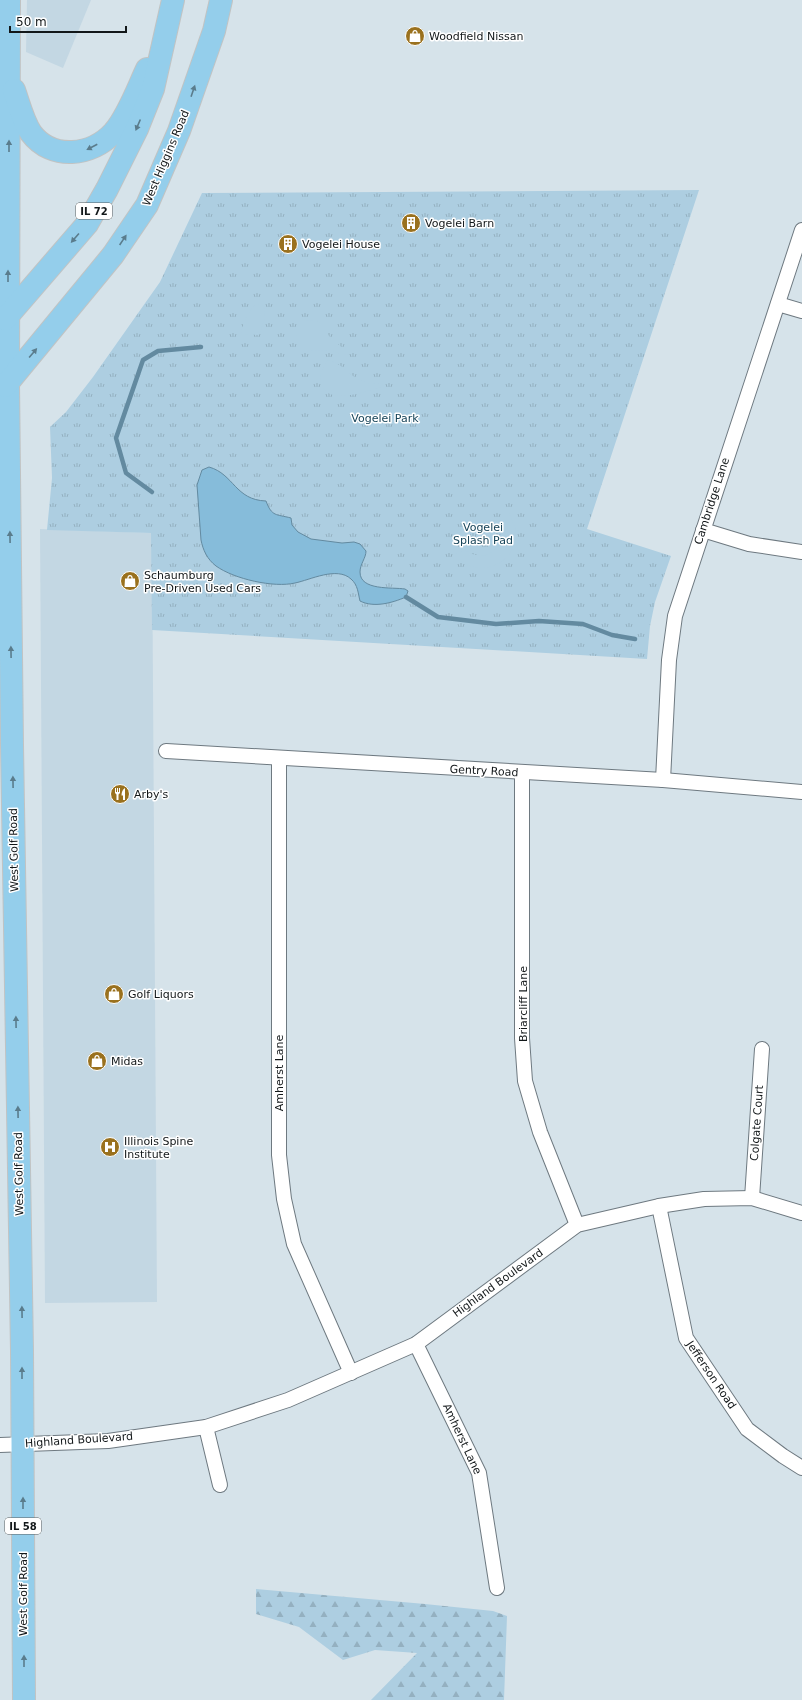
<svg xmlns="http://www.w3.org/2000/svg" width="802" height="1700" font-family="'DejaVu Sans',sans-serif">
	<style>
		.built { fill: #c3d7e3 }
		.forest { fill: url(#forest-firs) }
		.park { fill: url(#park-tufts) }
		.garden { fill: #adcee1 }
		.water { fill: #86bcda; stroke: #638aa0 }
		.lines { fill: none; stroke-linecap: round; stroke-linejoin: round }
		.stream { stroke: #638aa0; stroke-width: 4.5 }
		.minor-casing { stroke: #6e7980; stroke-width: 16 }
		.primary-casing { stroke: #c1c3c3; stroke-width: 24 }
		.minor { stroke: #fff; stroke-width: 14 }
		.primary { stroke: #94ceeb; stroke-width: 22 }
		.oneway { fill: #5a7c8c }
		.labels { text-anchor: middle; dominant-baseline: central; stroke-width: 3; stroke-linejoin: round; paint-order: stroke }
		.shield { fill: #fff; stroke: #595d5e; stroke-width: 1 }
		.shield-label { font-size: 10px; font-weight: bold; fill: #121719 }
		.poi-label { font-size: 11px; fill: #121719; stroke: #fff; text-anchor: start }
		.street-label { font-size: 11px; fill: #121719; stroke: #fff }
		.park-label { font-size: 11px; fill: #164358; stroke: #fff }
	</style>
	<defs>
		<pattern id="forest-firs" width="22" height="20" patternUnits="userSpaceOnUse"><rect width="22" height="20" fill="#adcee1"/><path d="M5 1l3.5 6h-7zM16 11l3.5 6h-7z" fill="#94b0c0"/></pattern>
		<pattern id="park-tufts" width="24" height="20" patternUnits="userSpaceOnUse"><rect width="24" height="20" fill="#adcee1"/><path d="M3 7l-1-3M5 7V3M7 7l1-3M15 17l-1-3M17 17v-4M19 17l1-3" fill="none" stroke="#94b0c0"/></pattern>
	</defs>
	<rect width="100%" height="100%" fill="#d6e3ea"/>
	<!-- built -->
	<g class="built">
		<polygon points="27,0 91,0 63,68 26,52"/>
		<polygon points="40,529 152,533 157,1302 45,1303"/>
	</g>
	<!-- forest -->
	<polygon class="forest" points="256,1589 425,1604 493,1611 507,1616 504,1700 371,1700 417,1653 375,1650 343,1660 299,1627 256,1614"/>
	<!-- park -->
	<polygon class="park" points="699,190 587,529 671,556 655,602 650,626 647,659 152,630 151,533 47,530 52,478 50,427 66,412 93,377 160,282 202,193"/>
	<!-- garden -->
	<g class="garden">
		<path d="M256 304 264 306 265 318 259 335 241 334C243 322 247 313 256 304Z"/>
		<polygon points="315,320 322,323 329,336 349,354 344,355 330,350 308,351 298,343 296,329 304,321"/>
		<path d="M327 360C349 364 349 385 382 384V387C368 390 343 401 328 393 325 391 322 386 320 383L321 372Z"/>
		<path d="M509 513C511 519 516 527 516 533 515 568 476 579 453 555L465 550C485 563 496 553 504 534L501 521Z"/>
	</g>
	<!-- water -->
	<path class="water" d="M209 467C234 474 235 500 266 501 272 517 276 514 291 518L292 525 298 532 311 539 342 543 354 542 360 544 366 551C366 558 360 564 360 572 360 591 392 587 405 589L408 591 406 597C392 603 374 608 360 601 358 593 358 585 351 579 337 566 310 580 295 583 274 588 234 579 216 566 207 559 203 550 201 540L197 485 202 470Z"/>
	<g class="lines">
		<!-- stream -->
		<g class="stream">
			<polyline points="152,492 126,473 116,438 143,360 158,351 201,347"/>
			<polyline points="406,597 438,617 496,624 539,621 583,624 612,635 635,639"/>
		</g>
		<!-- minor casing -->
		<g class="minor-casing">
			<g id="minor">
				<polyline points="778,304 802,311"/>
				<polyline points="703,530 749,544 802,552"/>
				<polyline points="166,751 663,780 802,792"/>
				<polyline points="279,759 279,1155 284,1199 294,1244 351,1373"/>
				<polyline points="522,773 522,1038 525,1081 540,1132 577,1225"/>
				<polyline points="663,780 669,660 675,616 802,230"/>
				<polyline points="752,1198 762,1049"/>
				<polyline points="659,1206 686,1338 747,1429 783,1456 802,1468"/>
				<polyline points="416,1344 479,1473 497,1588"/>
				<polyline points="206,1427 220,1485"/>
				<polyline points="0,1445 108,1441 206,1427 288,1400 416,1344 577,1225 659,1206 704,1199 752,1198 802,1213"/>
			</g>
		</g>
		<!-- primary casing -->
		<g class="primary-casing">
			<g id="primary">
				<polyline points="9,0 8,383 12,745 22,1351 24,1700"/>
				<path d="M14 90C19 104 23 121 31 133 52 161 92 156 114 132 128 116 138 88 147 69"/>
				<polyline points="5,319 87,224 107,189 137,129 153,89 173,0"/>
				<polyline points="5,386 113,255 147,205 179,131 214,31 221,0"/>
			</g>
		</g>
		<!-- minor -->
		<use href="#minor" class="minor"/>
		<!-- primary -->
		<use href="#primary" class="primary"/>
	</g>
	<!-- one-way arrows -->
	<defs><path id="oneway-solid" d="M-6-.8H1V-3.2L6.5 0L1 3.2V.8H-6Z"/></defs>
	<g class="oneway">
		<use href="#oneway-solid" transform="translate(193 91) rotate(-71)"/>
		<use href="#oneway-solid" transform="translate(138 125) rotate(113)"/>
		<use href="#oneway-solid" transform="translate(9 146) rotate(-90)"/>
		<use href="#oneway-solid" transform="translate(92 147) rotate(152)"/>
		<use href="#oneway-solid" transform="translate(75 238) rotate(131)"/>
		<use href="#oneway-solid" transform="translate(123 240) rotate(-56)"/>
		<use href="#oneway-solid" transform="translate(8 276) rotate(-90)"/>
		<use href="#oneway-solid" transform="translate(33 353) rotate(-50)"/>
		<use href="#oneway-solid" transform="translate(10 537) rotate(-91)"/>
		<use href="#oneway-solid" transform="translate(11 652) rotate(-91)"/>
		<use href="#oneway-solid" transform="translate(13 782) rotate(-91)"/>
		<use href="#oneway-solid" transform="translate(16 1022) rotate(-91)"/>
		<use href="#oneway-solid" transform="translate(18 1112) rotate(-91)"/>
		<use href="#oneway-solid" transform="translate(22 1312) rotate(-91)"/>
		<use href="#oneway-solid" transform="translate(22 1373) rotate(-90)"/>
		<use href="#oneway-solid" transform="translate(23 1503) rotate(-90)"/>
		<use href="#oneway-solid" transform="translate(24 1661) rotate(-90)"/>
	</g>
	<!-- icons -->
	<defs>
		<g id="shop-disc" transform="scale(1)"><circle r="9.5" fill="#9a711e" stroke="#fff"/><path d="M-5-2.5h2.3a2.7 3.5 0 0 1 5.4 0H5L5.5 6h-11ZM-1.5-2.5h3a1.5 2.3 0 0 0-3 0Z" fill="#fff"/></g>
		<g id="building-disc" transform="scale(1)"><circle r="9.5" fill="#9a711e" stroke="#fff"/><path d="M-4-6H4V6H1V3H-1V6H-4ZM-2.5-4.3h1.7v1.8h-1.7ZM.8-4.3h1.7v1.8H.8ZM-2.5-1h1.7V.8h-1.7ZM.8-1h1.7V.8H.8Z" fill="#fff"/></g>
		<g id="restaurant-disc" transform="scale(1)"><circle r="9.5" fill="#9a711e" stroke="#fff"/><path d="M-5-6h1v4h1v-4h1v4h1v-4h1v5L-1.5 .5V6h-2V.5L-5-1ZM5-6V6H3V1.5H1.5Q1.5-4 5-6Z" fill="#fff"/></g>
		<g id="hospital-disc" transform="scale(1)"><circle r="9.5" fill="#9a711e" stroke="#fff"/><path d="M-5-5h3v3.5h4V-5h3V5h-3V1.5h-4V5h-3Z" fill="#fff"/></g>
	</defs>
	<g fill-rule="evenodd">
		<use href="#shop-disc" x="415" y="36"/>
		<use href="#building-disc" x="411" y="223"/>
		<use href="#building-disc" x="288" y="244"/>
		<use href="#shop-disc" x="130" y="581"/>
		<use href="#restaurant-disc" x="120" y="794"/>
		<use href="#shop-disc" x="114" y="994"/>
		<use href="#shop-disc" x="97" y="1061"/>
		<use href="#hospital-disc" x="110" y="1147"/>
	</g>
	<g class="labels">
		<!-- shield labels -->
		<g class="shield">
			<rect x="76" y="203" width="36" height="16" rx="3"/>
			<rect x="5" y="1518" width="36" height="16" rx="3"/>
		</g>
		<g class="shield-label">
			<text x="94" y="211">IL 72</text>
			<text x="23" y="1526">IL 58</text>
		</g>
		<!-- poi labels -->
		<g class="poi-label">
			<text x="429" y="36">Woodfield Nissan</text>
			<text x="425" y="223">Vogelei Barn</text>
			<text x="302" y="244">Vogelei House</text>
			<text x="144" y="575">Schaumburg<tspan x="144" dy="13">Pre-Driven Used Cars</tspan></text>
			<text x="134" y="794">Arby's</text>
			<text x="128" y="994">Golf Liquors</text>
			<text x="111" y="1061">Midas</text>
			<text x="124" y="1141">Illinois Spine<tspan x="124" dy="13">Institute</tspan></text>
		</g>
		<!-- street labels -->
		<g class="street-label">
			<text transform="translate(166 158) rotate(-67)">West Higgins Road</text>
			<text transform="translate(712 501) rotate(-72)">Cambridge Lane</text>
			<text transform="translate(484 771) rotate(3)">Gentry Road</text>
			<text transform="translate(14 850) rotate(-91)">West Golf Road</text>
			<text transform="translate(523 1004) rotate(-90)">Briarcliff Lane</text>
			<text transform="translate(279 1073) rotate(-90)">Amherst Lane</text>
			<text transform="translate(757 1123) rotate(-86)">Colgate Court</text>
			<text transform="translate(19 1174) rotate(-91)">West Golf Road</text>
			<text transform="translate(498 1283) rotate(-36)">Highland Boulevard</text>
			<text transform="translate(711 1375) rotate(56)">Jefferson Road</text>
			<text transform="translate(462 1439) rotate(65)">Amherst Lane</text>
			<text transform="translate(79 1440) rotate(-4)">Highland Boulevard</text>
			<text transform="translate(23 1594) rotate(-90)">West Golf Road</text>
		</g>
		<!-- park labels -->
		<g class="park-label">
			<text x="385" y="418">Vogelei Park</text>
			<text x="483" y="527">Vogelei<tspan x="483" dy="13">Splash Pad</tspan></text>
		</g>
	</g>
	<!-- scale -->
	<path d="M10 26v6h116v-6" fill="none" stroke="#121719" stroke-width="2"/>
	<text x="16" y="26" font-size="12" fill="#121719" stroke="#ffffff" stroke-width="3" paint-order="stroke">50 m</text>
</svg>
